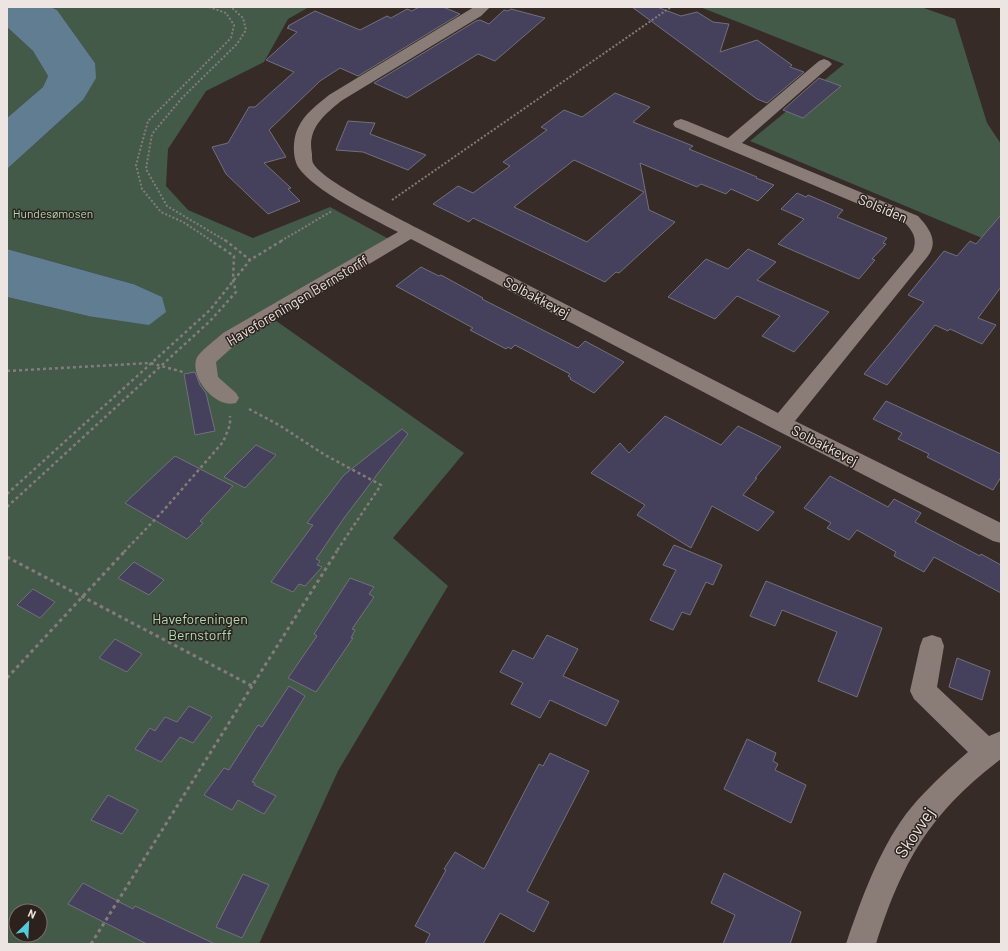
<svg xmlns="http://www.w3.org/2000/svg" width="1008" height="951" font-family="Barlow,sans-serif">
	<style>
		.green { fill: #435a48; fill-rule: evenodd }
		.water { fill: #617d92 }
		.building { fill: #45405b; stroke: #72707c; fill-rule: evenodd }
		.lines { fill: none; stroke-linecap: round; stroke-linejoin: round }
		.path-far2 { stroke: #857c79; stroke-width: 2; stroke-dasharray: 2 2; stroke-linecap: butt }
		.path-far1 { stroke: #857c79; stroke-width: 2.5; stroke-dasharray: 3 3; stroke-linecap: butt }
		.path { stroke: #857c79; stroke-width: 3; stroke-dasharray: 3.5 3.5; stroke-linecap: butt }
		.minor { fill: #8a7d77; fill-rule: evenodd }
		.labels { text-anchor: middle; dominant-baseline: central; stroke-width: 3; stroke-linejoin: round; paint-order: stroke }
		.far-park-label { font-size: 12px; fill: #aadcb3; stroke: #2c211d }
		.street-label { font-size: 14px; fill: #ece5e2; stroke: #2c211d }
		.park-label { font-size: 14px; fill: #aadcb3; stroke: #2c211d }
		.near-street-label { font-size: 17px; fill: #ece5e2; stroke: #2c211d }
	</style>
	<rect width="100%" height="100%" fill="#362b27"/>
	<!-- green -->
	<g class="green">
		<path d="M51 7H309L288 19 264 62 206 91 168 149 166 186 188 210 253 238 330 207 398 244 272 318 464 453 393 538 448 586 338 771 259 944H7V297L88 316 133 284 7 249V169L83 100 95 63 57 10ZM16 911H40V935H16Z"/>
		<polygon points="700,7 921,7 955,19 987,123 1001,144 1001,246 750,141 844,64"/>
		<polygon points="7,27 33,51 48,76 43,87 7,118"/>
	</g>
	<!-- water -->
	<g class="water">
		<polygon points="7,7 51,7 57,10 95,63 96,78 83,100 7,169 7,118 43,87 48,76 33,51 7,27"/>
		<polygon points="7,249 133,284 162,297 166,312 149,325 88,316 7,297"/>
	</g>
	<!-- building -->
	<g class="building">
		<polygon points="419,7 443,7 460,14 358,76 340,68 320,81 269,130 286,157 264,163 291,188 288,189 300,201 268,214 226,174 212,147 228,143 249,107 255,107 294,72 266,60 297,32 287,28 289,27 288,26 315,11 360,30 387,16 391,18 407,9 412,11"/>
		<polygon points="632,7 657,7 681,16 697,12 713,22 729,24 720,52 757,40 792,65 790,67 804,72 767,103 757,99"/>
		<polygon points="511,9 545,18 495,61 478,54 407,98 374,83 476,21 480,20 489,24 504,10 508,11"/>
		<polygon points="819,78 841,86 803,118 783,110"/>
		<path d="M615 93 650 107 633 122 693 146 689 149 757 177 756 178 774 185 758 201 731 189 726 194 701 184 697 187 640 163 649 210 675 222 619 273 616 272 605 282 473 218 469 222 433 204 458 186 473 193 510 166 503 162 547 130 541 127 564 110 582 117ZM574 160 644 192 587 242 514 207Z"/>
		<polygon points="348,121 375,123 370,134 426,155 408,170 363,152 336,150"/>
		<polygon points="797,193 806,197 808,195 843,210 837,217 887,238 883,243 886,244 872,259 875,260 859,279 778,244 804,219 781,209"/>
		<polygon points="1001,215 1001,287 978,318 996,325 982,344 950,329 948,331 935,325 887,385 864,374 924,302 908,295 944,251 957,256 970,241 976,244"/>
		<polygon points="748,249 776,262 757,280 829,312 794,352 762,336 780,316 737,296 715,319 668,297 706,259 728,269"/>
		<polygon points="421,267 439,276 441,275 483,298 482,299 578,348 585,341 624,362 594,393 570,379 571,378 568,376 570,374 515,345 511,349 508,347 506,349 470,330 473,328 396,286"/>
		<polygon points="195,372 200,385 206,393 215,431 195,435 184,374"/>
		<polygon points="886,401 1001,454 1001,477 993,490 927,457 929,454 898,439 902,433 873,419"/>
		<polygon points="665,416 721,445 738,426 781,447 755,478 757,478 743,495 774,512 758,531 712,506 691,548 637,515 645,505 591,473 620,443 629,453"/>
		<polygon points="402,429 408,434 344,518 316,559 320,561 317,565 322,567 305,586 299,584 293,592 271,582 313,525 307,523 344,475"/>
		<polygon points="256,445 276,455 245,488 224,477"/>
		<polygon points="175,456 233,486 200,521 203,523 187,539 125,503"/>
		<polygon points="830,476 888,507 894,499 921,513 915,522 980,556 981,554 1001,565 1001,593 934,557 924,572 894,556 896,552 857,530 849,540 827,528 831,523 804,508"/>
		<polygon points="674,545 722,565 713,585 706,582 690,615 682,612 673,630 650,620 676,570 663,565"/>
		<polygon points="134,562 164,580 149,595 118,578"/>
		<polygon points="350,578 374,587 369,594 374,597 352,629 355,630 351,638 353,638 316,692 288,678 317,636 314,634"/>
		<polygon points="766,581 882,628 857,697 818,681 837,632 782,610 775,626 750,616"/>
		<polygon points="33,589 55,602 40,618 17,605"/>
		<polygon points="547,635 578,649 563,676 619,701 606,726 550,700 540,718 511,704 523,683 500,672 513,650 533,659"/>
		<polygon points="115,639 142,654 127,672 99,658"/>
		<polygon points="957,658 990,671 982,700 949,687"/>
		<polygon points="289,686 305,696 252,782 255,783 254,785 276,796 264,814 238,800 232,810 204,795 224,768 229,770 258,725 262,727"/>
		<polygon points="189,706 212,717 193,743 180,737 161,762 135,749 150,728 155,731 165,717 177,722"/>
		<polygon points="747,739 776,753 773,761 778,764 775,770 806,785 791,823 724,789"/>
		<polygon points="550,753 589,771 527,891 549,902 534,932 500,913 483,944 425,944 430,934 415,926 446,870 444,869 455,852 484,869 539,764 543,766"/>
		<polygon points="108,795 138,810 122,834 91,820"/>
		<polygon points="724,873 801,912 790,944 723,944 735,915 711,903"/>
		<polygon points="243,874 269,885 242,938 216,927"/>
		<polygon points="83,883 133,909 135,906 215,944 147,944 68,904"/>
	</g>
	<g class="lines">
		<!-- path-far2 -->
		<g class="path-far2">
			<polyline points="209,7 226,13 234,25 231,38 148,121 136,165 142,189 161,212 183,222 212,241"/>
			<polyline points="392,200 671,7"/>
			<polyline points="226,241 167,206 146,169 152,134 182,98 237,44 246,30 243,18 231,7"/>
			<polyline points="281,241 332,211"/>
		</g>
		<!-- path-far1 -->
		<g class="path-far1">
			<polyline points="225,240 250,260"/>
			<polyline points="7,371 150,363 183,372"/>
			<polyline points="249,409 279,425 325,455 381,485 336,552"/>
			<polyline points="7,494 210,310 250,260 283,240"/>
			<polyline points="7,507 210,321 236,292 233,280 234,256 210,240"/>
			<polyline points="124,552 163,511 223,442 230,425 230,416"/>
		</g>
		<!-- path -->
		<g class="path">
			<polyline points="7,557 252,686 337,551"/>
			<polyline points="7,678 125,551"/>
			<polyline points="91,944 252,686"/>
		</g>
		<!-- minor -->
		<g class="minor">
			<path d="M474 7H490L481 16 341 101C323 116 307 129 312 154 312 157 312 161 313 163 322 181 397 217 417 228L778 413 913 251C917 239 914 233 906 224L675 127 673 124 675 121 681 119 687 121 728 138 819 61 824 59 829 61 832 64 829 67 742 143 918 216C929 228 939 241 928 256L795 421 1001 523V543L993 541 774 429 411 239 237 343 216 362 218 377 236 393 239 398 236 403C217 409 191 380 196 360 198 352 217 339 223 333L398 232C371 218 314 191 298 167 292 157 293 138 298 128 304 114 318 104 329 95Z"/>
			<path d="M932 635 941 638 944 646 937 687 989 736 1001 731V759C930 813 903 860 876 944H846C861 900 878 852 906 814 924 791 946 771 968 752L914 699 910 691 920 646 923 638Z"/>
		</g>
	</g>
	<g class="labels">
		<!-- far-park labels -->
		<g class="far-park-label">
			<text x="53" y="213">Hundesømosen</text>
		</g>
		<!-- street labels -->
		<g class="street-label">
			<text transform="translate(883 208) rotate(23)">Solsiden</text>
			<text transform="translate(537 297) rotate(28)">Solbakkevej</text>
			<text transform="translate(297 300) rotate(-31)">Haveforeningen Bernstorff</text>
			<text transform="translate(825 445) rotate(27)">Solbakkevej</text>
		</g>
		<!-- park labels -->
		<g class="park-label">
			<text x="200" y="618">Haveforeningen<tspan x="200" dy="16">Bernstorff</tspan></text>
		</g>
		<!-- near-street labels -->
		<g class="near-street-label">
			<text transform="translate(914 832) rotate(-56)">Skovvej</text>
		</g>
	</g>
	<!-- border -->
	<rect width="1008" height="951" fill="none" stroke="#ece5e2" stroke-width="16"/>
	<!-- north arrow -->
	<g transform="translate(28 923) rotate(24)"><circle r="19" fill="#2c211d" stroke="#796f6c"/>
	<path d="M0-3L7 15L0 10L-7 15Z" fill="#53cbda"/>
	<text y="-6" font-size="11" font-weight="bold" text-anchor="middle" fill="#ece5e2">N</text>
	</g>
</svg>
